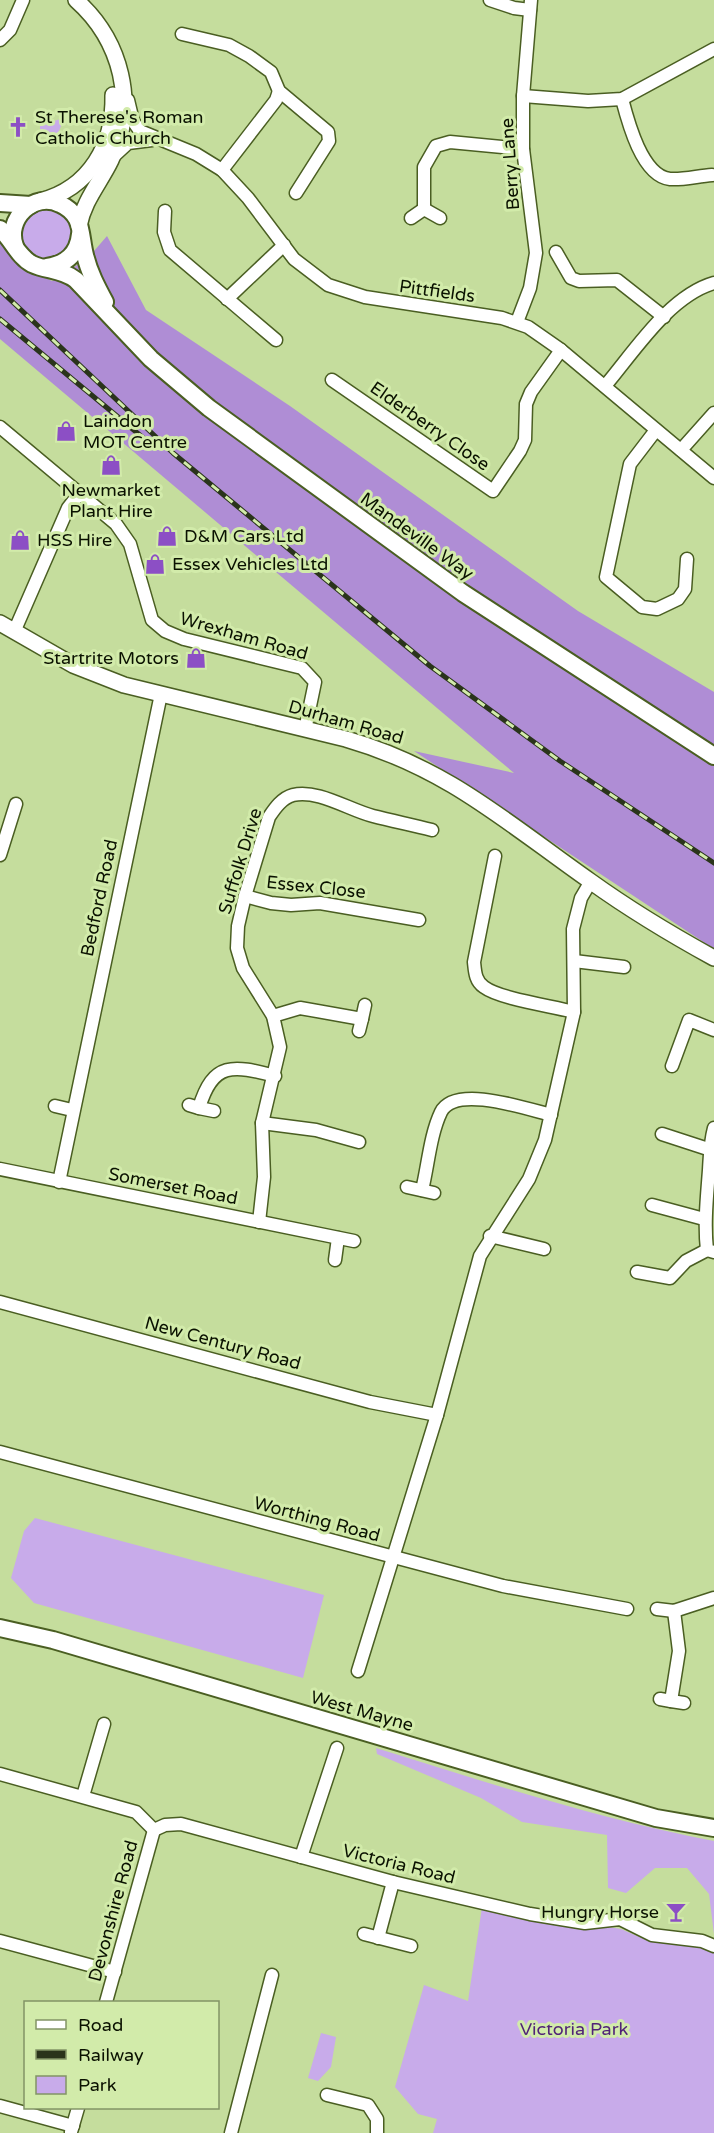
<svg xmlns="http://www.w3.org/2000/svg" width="714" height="2133" font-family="'Varela Round',sans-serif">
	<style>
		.green { fill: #c8abea }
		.forest { fill: #af8dd5 }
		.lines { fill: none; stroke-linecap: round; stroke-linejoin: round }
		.minor-casing { stroke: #4a5e22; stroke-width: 15 }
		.tertiary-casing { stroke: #4a5e22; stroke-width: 18 }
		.secondary-casing { stroke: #4a5e22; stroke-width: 20 }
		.minor { stroke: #fff; stroke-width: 12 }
		.tertiary { stroke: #fff; stroke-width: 15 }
		.secondary { stroke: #fff; stroke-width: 16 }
		.rail-casing { stroke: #2a341b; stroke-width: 5 }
		.rail { stroke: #d2ebaa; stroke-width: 3; stroke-dasharray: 9; stroke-linecap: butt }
		.labels { text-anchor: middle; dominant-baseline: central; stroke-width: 6; stroke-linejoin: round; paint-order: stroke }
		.poi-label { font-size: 18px; fill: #0a1100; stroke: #d2ebaa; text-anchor: start }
		.street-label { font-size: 18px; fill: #0a1100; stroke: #d2ebaa }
		.park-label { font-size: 18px; fill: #502377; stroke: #d2ebaa }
	</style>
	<rect width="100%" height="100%" fill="#c5dd9d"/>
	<!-- green -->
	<g class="green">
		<polygon points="60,119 63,121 55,141 40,133 40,126"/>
		<circle cx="46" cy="234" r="26"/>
		<polygon points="35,1518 324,1595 303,1678 34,1603 11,1578 24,1531"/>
		<path d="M376 1748C488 1783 599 1819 714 1841V1934L709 1894 687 1868H655L626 1893 608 1888 607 1835 522 1822 481 1798 377 1754Z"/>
		<polygon points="482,1907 621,1929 644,1939 706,1948 714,1952 714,2133 433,2133 437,2119 418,2114 395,2087 424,1985 468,2001"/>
		<polygon points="321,2033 336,2037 331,2067 318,2081 308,2078"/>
	</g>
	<!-- forest -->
	<polygon class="forest" points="107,236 146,310 290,406 578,611 714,692 714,949 414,751 514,773 0,339 0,243 23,267 52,281 88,258"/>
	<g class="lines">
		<!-- minor casing -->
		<g class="minor-casing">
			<g id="minor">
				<polyline points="490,0 514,8 530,10"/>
				<polyline points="182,34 229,45 249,56 271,72 279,91 328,132 329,141 296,193"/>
				<polyline points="0,40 10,30 23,0"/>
				<polyline points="523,96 588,101 622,99 714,49"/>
				<path d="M622 99C628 122 642 176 670 179 683 180 698 176 712 175"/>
				<polyline points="128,100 133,121 140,131 196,154 222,170 248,198 294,259 328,285 365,297 502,318 528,327 561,350 714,478"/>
				<polyline points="115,155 128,143 152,140"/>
				<polyline points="222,170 276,100 279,91"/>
				<polyline points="424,209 424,167 436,146 450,142 523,149"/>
				<polyline points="165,211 164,232 170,250 276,340"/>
				<polyline points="411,218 424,209 440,218"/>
				<polyline points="556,252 571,278 579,281 617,280 664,317"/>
				<polyline points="227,299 284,245"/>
				<polyline points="517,322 530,288 536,253 523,149 523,96 531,0"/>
				<polyline points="332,380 493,491 520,451 525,440 526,404 531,392 561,350"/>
				<path d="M605 386C634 352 669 296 714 283"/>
				<polyline points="0,427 116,524 130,544 152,620 165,631 184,639 302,668 315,682 305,730"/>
				<polyline points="656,430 630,464 606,577 642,607 657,609 678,599 685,589 687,559"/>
				<polyline points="681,450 714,413"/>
				<polyline points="14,632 68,508 79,494"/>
				<polyline points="0,855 16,804"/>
				<path d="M495 856 474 962C475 971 475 981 484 987 500 999 552 1006 574 1012"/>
				<polyline points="245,896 271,903 291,905 320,903 419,920"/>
				<polyline points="574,961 624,967"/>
				<polyline points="273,1016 300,1008 362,1019 365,1005"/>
				<polyline points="359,1031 362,1019"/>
				<polyline points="672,1066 689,1020 714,1030"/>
				<path d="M189 1105 199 1108C213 1061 233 1065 275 1076"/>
				<polyline points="55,1106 72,1110"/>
				<polyline points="199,1108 214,1111"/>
				<polyline points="262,1123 316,1130 359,1142"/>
				<path d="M714 1128C710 1143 710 1154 709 1170 707 1197 704 1223 707 1250L714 1252"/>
				<polyline points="662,1134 708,1149"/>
				<polyline points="0,1169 354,1241"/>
				<polyline points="59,1182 161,694"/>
				<polyline points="407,1187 434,1193"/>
				<path d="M422 1190C428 1166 430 1135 441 1112 455 1084 527 1109 551 1115"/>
				<polyline points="652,1205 704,1219"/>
				<path d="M259 1222 264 1177 262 1123 280 1047 273 1016 243 968 237 948 238 926 245 896 269 817C275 808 282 798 293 795 318 789 349 810 373 816 393 821 412 825 432 830"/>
				<polyline points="490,1236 544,1249"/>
				<polyline points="335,1260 338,1238"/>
				<polyline points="637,1272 670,1278 686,1261 707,1250"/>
				<polyline points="0,1302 370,1402 437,1415"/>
				<polyline points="0,1452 503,1586 627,1609"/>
				<polyline points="657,1609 674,1611 714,1598"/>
				<polyline points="358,1671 437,1415 480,1256 529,1179 545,1140 574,1012 573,929 581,898 591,881"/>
				<polyline points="660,1699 671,1701 679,1651 674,1611"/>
				<polyline points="671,1701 684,1703"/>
				<polyline points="0,1774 136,1812 154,1830"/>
				<polyline points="83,1796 104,1724"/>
				<polyline points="154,1830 165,1825 181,1824 393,1882 530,1914 585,1923 620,1919 652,1935 702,1941 714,1946"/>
				<polyline points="301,1857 337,1748"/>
				<polyline points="364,1934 411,1946"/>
				<polyline points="378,1938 393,1882"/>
				<polyline points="0,1941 115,1972"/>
				<polyline points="106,2002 154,1830"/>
				<polyline points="327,2095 368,2105 377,2119 377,2133"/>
				<polyline points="0,2106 73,2126"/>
				<polyline points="71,2132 78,2108"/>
				<polyline points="231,2133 272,1975"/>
			</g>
		</g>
		<!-- tertiary casing -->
		<g class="tertiary-casing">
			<g id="tertiary">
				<path d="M76 0C121 40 138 104 111 160 100 183 84 200 79 226"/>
				<path d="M40 201C90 188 114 145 113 95"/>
				<path d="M0 623 73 665 124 685 346 739C447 768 506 822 590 881 629 909 672 935 714 958"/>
			</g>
		</g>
		<!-- secondary casing -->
		<g class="secondary-casing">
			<g id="secondary">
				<polyline points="0,203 31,205"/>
				<path d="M0 229C12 239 18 257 32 264 47 271 62 269 76 280L151 359 209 408 463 593 714 756"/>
				<path d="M15 246C5 219 34 191 60 204 67 207 73 212 77 219 82 230 82 244 85 255 89 272 97 287 105 302"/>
				<path d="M47 267C66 264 78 254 80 234"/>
				<polyline points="0,1628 53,1640 656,1818 714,1828"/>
			</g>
		</g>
		<!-- minor -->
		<use href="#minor" class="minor"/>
		<!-- tertiary -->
		<use href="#tertiary" class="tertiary"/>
		<!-- secondary -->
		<use href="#secondary" class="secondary"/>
		<!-- rail casing -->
		<g class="rail-casing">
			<g id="rail">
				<polyline points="0,290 173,453 430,666 560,761 714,863"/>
				<polyline points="0,319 147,441"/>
			</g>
		</g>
		<!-- rail -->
		<use href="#rail" class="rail"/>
	</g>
	<!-- icons -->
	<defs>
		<g id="church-bare" transform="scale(1.62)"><path d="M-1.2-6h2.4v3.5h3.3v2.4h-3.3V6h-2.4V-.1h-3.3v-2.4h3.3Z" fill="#8c4fc5" stroke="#d2ebaa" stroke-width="2.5" paint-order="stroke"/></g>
		<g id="shop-bare" transform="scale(1.62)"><path d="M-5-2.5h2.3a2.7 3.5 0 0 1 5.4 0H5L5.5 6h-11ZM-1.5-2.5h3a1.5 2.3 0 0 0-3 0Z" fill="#8c4fc5" stroke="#d2ebaa" stroke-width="2.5" paint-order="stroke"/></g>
		<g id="bar-bare" transform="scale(1.62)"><path d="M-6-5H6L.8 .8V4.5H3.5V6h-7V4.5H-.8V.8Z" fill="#8c4fc5" stroke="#d2ebaa" stroke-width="2.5" paint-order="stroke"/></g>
	</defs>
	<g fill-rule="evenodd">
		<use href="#church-bare" x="18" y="127"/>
		<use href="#shop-bare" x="66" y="431"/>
		<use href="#shop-bare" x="111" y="465"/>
		<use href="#shop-bare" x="167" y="536"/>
		<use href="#shop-bare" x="20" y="540"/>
		<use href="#shop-bare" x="155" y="564"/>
		<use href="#shop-bare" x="196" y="658"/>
		<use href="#bar-bare" x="676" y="1912"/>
	</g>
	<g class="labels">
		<!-- poi labels -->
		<g class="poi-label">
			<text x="35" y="117">St Therese's Roman<tspan x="35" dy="21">Catholic Church</tspan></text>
			<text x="83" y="421">Laindon<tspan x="83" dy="21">MOT Centre</tspan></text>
			<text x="111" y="490" text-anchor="middle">Newmarket<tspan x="111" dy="21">Plant Hire</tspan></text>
			<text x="184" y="536">D&amp;M Cars Ltd</text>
			<text x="37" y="540">HSS Hire</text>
			<text x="172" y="564">Essex Vehicles Ltd</text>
			<text x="179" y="658" text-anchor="end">Startrite Motors</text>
			<text x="659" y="1912" text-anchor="end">Hungry Horse</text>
		</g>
		<!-- street labels -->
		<g class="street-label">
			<text transform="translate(510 164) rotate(-94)">Berry Lane</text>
			<text transform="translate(437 291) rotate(8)">Pittfields</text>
			<text transform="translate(430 426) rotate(35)">Elderberry Close</text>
			<text transform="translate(417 536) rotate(36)">Mandeville Way</text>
			<text transform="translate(244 636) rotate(16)">Wrexham Road</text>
			<text transform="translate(346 722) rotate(16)">Durham Road</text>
			<text transform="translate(240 861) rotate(-73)">Suffolk Drive</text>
			<text transform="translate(316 887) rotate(6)">Essex Close</text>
			<text transform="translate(99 898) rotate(-78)">Bedford Road</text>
			<text transform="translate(173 1186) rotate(11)">Somerset Road</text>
			<text transform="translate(223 1343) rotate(15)">New Century Road</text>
			<text transform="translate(317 1519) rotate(15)">Worthing Road</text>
			<text transform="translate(362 1711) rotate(16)">West Mayne</text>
			<text transform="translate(399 1864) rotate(14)">Victoria Road</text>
			<text transform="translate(113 1911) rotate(-75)">Devonshire Road</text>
		</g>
		<!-- park labels -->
		<g class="park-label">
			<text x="574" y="2029">Victoria Park</text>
		</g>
	</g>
	<!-- legend -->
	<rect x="24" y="2001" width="195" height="108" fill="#d2ebaa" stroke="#829466" stroke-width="1.5"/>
	<rect x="36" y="2020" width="30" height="9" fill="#ffffff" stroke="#829466" stroke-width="1.5"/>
	<text x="78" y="2031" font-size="18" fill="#0a1100">Road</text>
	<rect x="36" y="2050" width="30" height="9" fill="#2a341b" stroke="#829466" stroke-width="1.5"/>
	<text x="78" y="2061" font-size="18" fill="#0a1100">Railway</text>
	<rect x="36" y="2076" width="30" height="18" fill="#c8abea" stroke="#829466" stroke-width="1.5"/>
	<text x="78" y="2091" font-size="18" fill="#0a1100">Park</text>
</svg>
